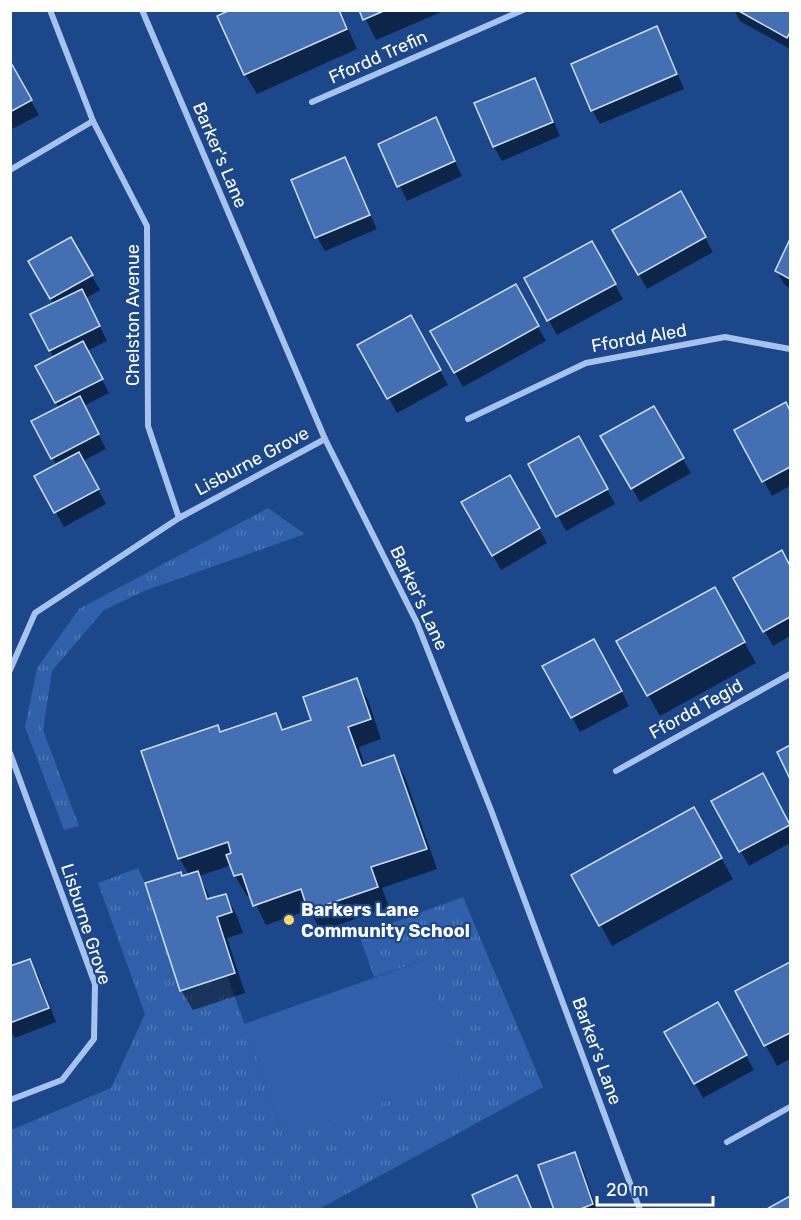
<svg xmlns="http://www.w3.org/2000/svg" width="801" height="1220" font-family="Rubik,sans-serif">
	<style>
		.grass { fill: url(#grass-tufts) }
		.pitch { fill: #2f60a9 }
		.shadow { fill: #0007 }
		.building { fill: #4470b3; stroke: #cddff9; stroke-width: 1.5 }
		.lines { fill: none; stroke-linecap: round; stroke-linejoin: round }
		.street { stroke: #a7c3ed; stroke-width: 6 }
		.poi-dot { fill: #fed964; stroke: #1c478b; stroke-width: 2 }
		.labels { text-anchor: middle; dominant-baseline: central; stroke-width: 4.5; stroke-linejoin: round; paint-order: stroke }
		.street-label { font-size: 18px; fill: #fff; stroke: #1c478b }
		.poi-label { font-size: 18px; font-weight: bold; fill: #fff; stroke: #1c478b; text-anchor: start }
	</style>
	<defs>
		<pattern id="grass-tufts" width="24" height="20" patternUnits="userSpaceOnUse" patternTransform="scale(1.5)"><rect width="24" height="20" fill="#2f60a9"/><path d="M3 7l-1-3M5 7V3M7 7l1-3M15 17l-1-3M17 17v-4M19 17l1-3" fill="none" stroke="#4e78b6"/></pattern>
	</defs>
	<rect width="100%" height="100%" fill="#1c478b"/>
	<!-- grass -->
	<g class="grass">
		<polygon points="268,508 305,534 144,591 104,610 52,671 43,730 79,826 64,830 25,727 37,668 79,609"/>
		<polygon points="138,868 145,883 180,990 227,975 285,1138 424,960 374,977 359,935 463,897 543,1087 319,1209 11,1210 11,1130 111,1088 145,1014 98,883"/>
	</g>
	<!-- pitch -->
	<polygon class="pitch" points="424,960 465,1073 285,1138 244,1024"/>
	<!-- shadow -->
	<g class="shadow">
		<polygon points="233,10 340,10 357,49 257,94 245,74"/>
		<polygon points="361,10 446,10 376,40"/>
		<polygon points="734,10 790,10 790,49 740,21"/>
		<polygon points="657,28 665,43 684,89 600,124 592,110"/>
		<polygon points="10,64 39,115 10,130"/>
		<polygon points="534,80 542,94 560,136 502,161 494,147"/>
		<polygon points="435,119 462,176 407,201 380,144"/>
		<polygon points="344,159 377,229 325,251 317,237"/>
		<polygon points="680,193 713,252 647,289 614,230"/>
		<polygon points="70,239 100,290 86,298 107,341 87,351 109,393 84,406 106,449 83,461 106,504 64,527 36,477 57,466 33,421 59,408 37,366 54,358 50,350 54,304 30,262"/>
		<polygon points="790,242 790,277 786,275 786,278 790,280 790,288 785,285 776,271"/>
		<polygon points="600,257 623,299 557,335 526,278"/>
		<polygon points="515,286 546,341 463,387 432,332"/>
		<polygon points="410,317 448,385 397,413 359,345"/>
		<polygon points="785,404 790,413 790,486 772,496 736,430"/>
		<polygon points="653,408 691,473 640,502 602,437"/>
		<polygon points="578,438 615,504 566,531 530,465"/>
		<polygon points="509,477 547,543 501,570 463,503"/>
		<polygon points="781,552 790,568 790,636 773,646 735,578"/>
		<polygon points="714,589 756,663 660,716 618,642"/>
		<polygon points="602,655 629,706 580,732 544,666"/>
		<polygon points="356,680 368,700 381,739 359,747 365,766 393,757 405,777 437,869 382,888 389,907 321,931 309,910 266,925 251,895 247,896 235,876 232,865 199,876 211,900 226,895 237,916 243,933 227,938 245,993 193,1010 181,990 182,878 189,875 180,859 143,752 217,727 221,734 275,715 284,731 313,721"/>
		<polygon points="771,789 790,826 790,843 749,866 713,801"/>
		<polygon points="705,829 733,879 612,946 573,875"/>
		<polygon points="29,961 38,975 56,1022 15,1038 10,1030 10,968"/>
		<polygon points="790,964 790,1059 777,1066 737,992"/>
		<polygon points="718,1004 754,1070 703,1098 667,1032"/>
		<polygon points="575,1154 583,1169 597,1210 555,1210"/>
		<polygon points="517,1177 533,1210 479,1210"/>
	</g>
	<!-- building -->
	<g class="building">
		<polygon points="230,10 339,10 347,29 244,75 217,16"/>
		<polygon points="359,10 386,10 363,20"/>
		<polygon points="737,10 790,10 790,32 787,38"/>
		<polygon points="657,26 677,74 591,111 571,64"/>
		<polygon points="10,61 32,100 10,112"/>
		<polygon points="535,78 553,122 493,147 474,103"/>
		<polygon points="436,117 455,161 397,187 378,144"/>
		<polygon points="345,157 370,215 315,238 291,180"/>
		<polygon points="681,191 706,237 638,275 612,230"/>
		<polygon points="71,237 93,275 50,299 28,261"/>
		<polygon points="790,239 790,279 775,271"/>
		<polygon points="592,241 616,284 547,321 524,278"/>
		<polygon points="516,284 539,326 454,373 430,331"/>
		<polygon points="82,289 100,326 49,351 30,314"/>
		<polygon points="411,315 441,370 387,399 357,345"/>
		<polygon points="83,341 103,379 55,403 35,366"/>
		<polygon points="80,396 99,434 51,459 31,421"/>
		<polygon points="786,402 790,411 790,467 762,482 734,430"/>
		<polygon points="654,406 684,458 631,489 600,436"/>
		<polygon points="579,436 608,489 556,517 528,464"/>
		<polygon points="79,452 99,489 54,513 34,476"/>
		<polygon points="510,475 540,528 492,556 461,502"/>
		<polygon points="782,550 790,566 790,617 763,632 733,578"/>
		<polygon points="715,587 745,642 647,696 616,641"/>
		<polygon points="594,639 622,691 571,718 542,666"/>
		<polygon points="357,678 371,719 348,727 362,766 394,755 427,849 371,867 378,887 308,911 301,889 253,906 242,874 234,876 226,855 231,853 228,842 178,859 141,751 218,725 220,732 276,713 282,730 311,720 303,697"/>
		<polygon points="790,745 790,779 777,752"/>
		<polygon points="763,773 790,825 739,852 711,801"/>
		<polygon points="694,807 722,858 599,926 571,875"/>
		<polygon points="198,871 207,899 226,894 232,912 217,917 235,973 180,991 145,883 181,872 182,876"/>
		<polygon points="30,959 49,1008 10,1023 10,966"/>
		<polygon points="790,962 790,1033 764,1046 735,991"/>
		<polygon points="718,1002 747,1055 694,1084 664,1032"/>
		<polygon points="575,1152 593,1204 578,1210 554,1210 538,1165"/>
		<polygon points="517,1175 532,1210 478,1210 472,1195"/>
		<polygon points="790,1196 790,1210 765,1210"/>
	</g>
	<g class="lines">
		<!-- street -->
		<g class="street">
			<polyline points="50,10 93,121 147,226 148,426 179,518"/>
			<polyline points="142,10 325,439 417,623 491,810 640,1210"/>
			<polyline points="312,102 523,10"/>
			<polyline points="10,170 93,121"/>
			<polyline points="468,419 586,363 725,337 790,349"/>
			<polyline points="10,670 35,613 179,518 325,439"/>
			<polyline points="10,753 95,984 94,1039 62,1080 10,1100"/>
			<polyline points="616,771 790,674"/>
			<polyline points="727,1142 790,1107"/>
		</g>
	</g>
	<!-- markers -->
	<circle class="poi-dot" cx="289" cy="920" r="6"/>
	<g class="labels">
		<!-- street labels -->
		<g class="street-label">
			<text transform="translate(378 57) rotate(-24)">Ffordd Trefin</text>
			<text transform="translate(220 155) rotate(67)">Barker's Lane</text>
			<text transform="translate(133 315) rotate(-90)">Chelston Avenue</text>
			<text transform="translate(639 338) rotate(-10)">Ffordd Aled</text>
			<text transform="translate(252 461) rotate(-28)">Lisburne Grove</text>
			<text transform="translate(419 598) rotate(65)">Barker's Lane</text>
			<text transform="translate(696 709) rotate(-29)">Ffordd Tegid</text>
			<text transform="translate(86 924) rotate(72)">Lisburne Grove</text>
			<text transform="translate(597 1051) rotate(70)">Barker's Lane</text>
		</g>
		<!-- poi labels -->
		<g class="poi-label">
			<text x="301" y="910">Barkers Lane<tspan x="301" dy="21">Community School</tspan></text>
		</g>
	</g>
	<!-- border -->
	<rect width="801" height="1220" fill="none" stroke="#ffffff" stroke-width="24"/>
	<!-- scale -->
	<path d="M597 1196v9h116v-9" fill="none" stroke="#ffffff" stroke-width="3"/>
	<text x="606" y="1196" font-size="18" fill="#ffffff" stroke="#1c478b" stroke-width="4.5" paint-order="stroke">20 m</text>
</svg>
